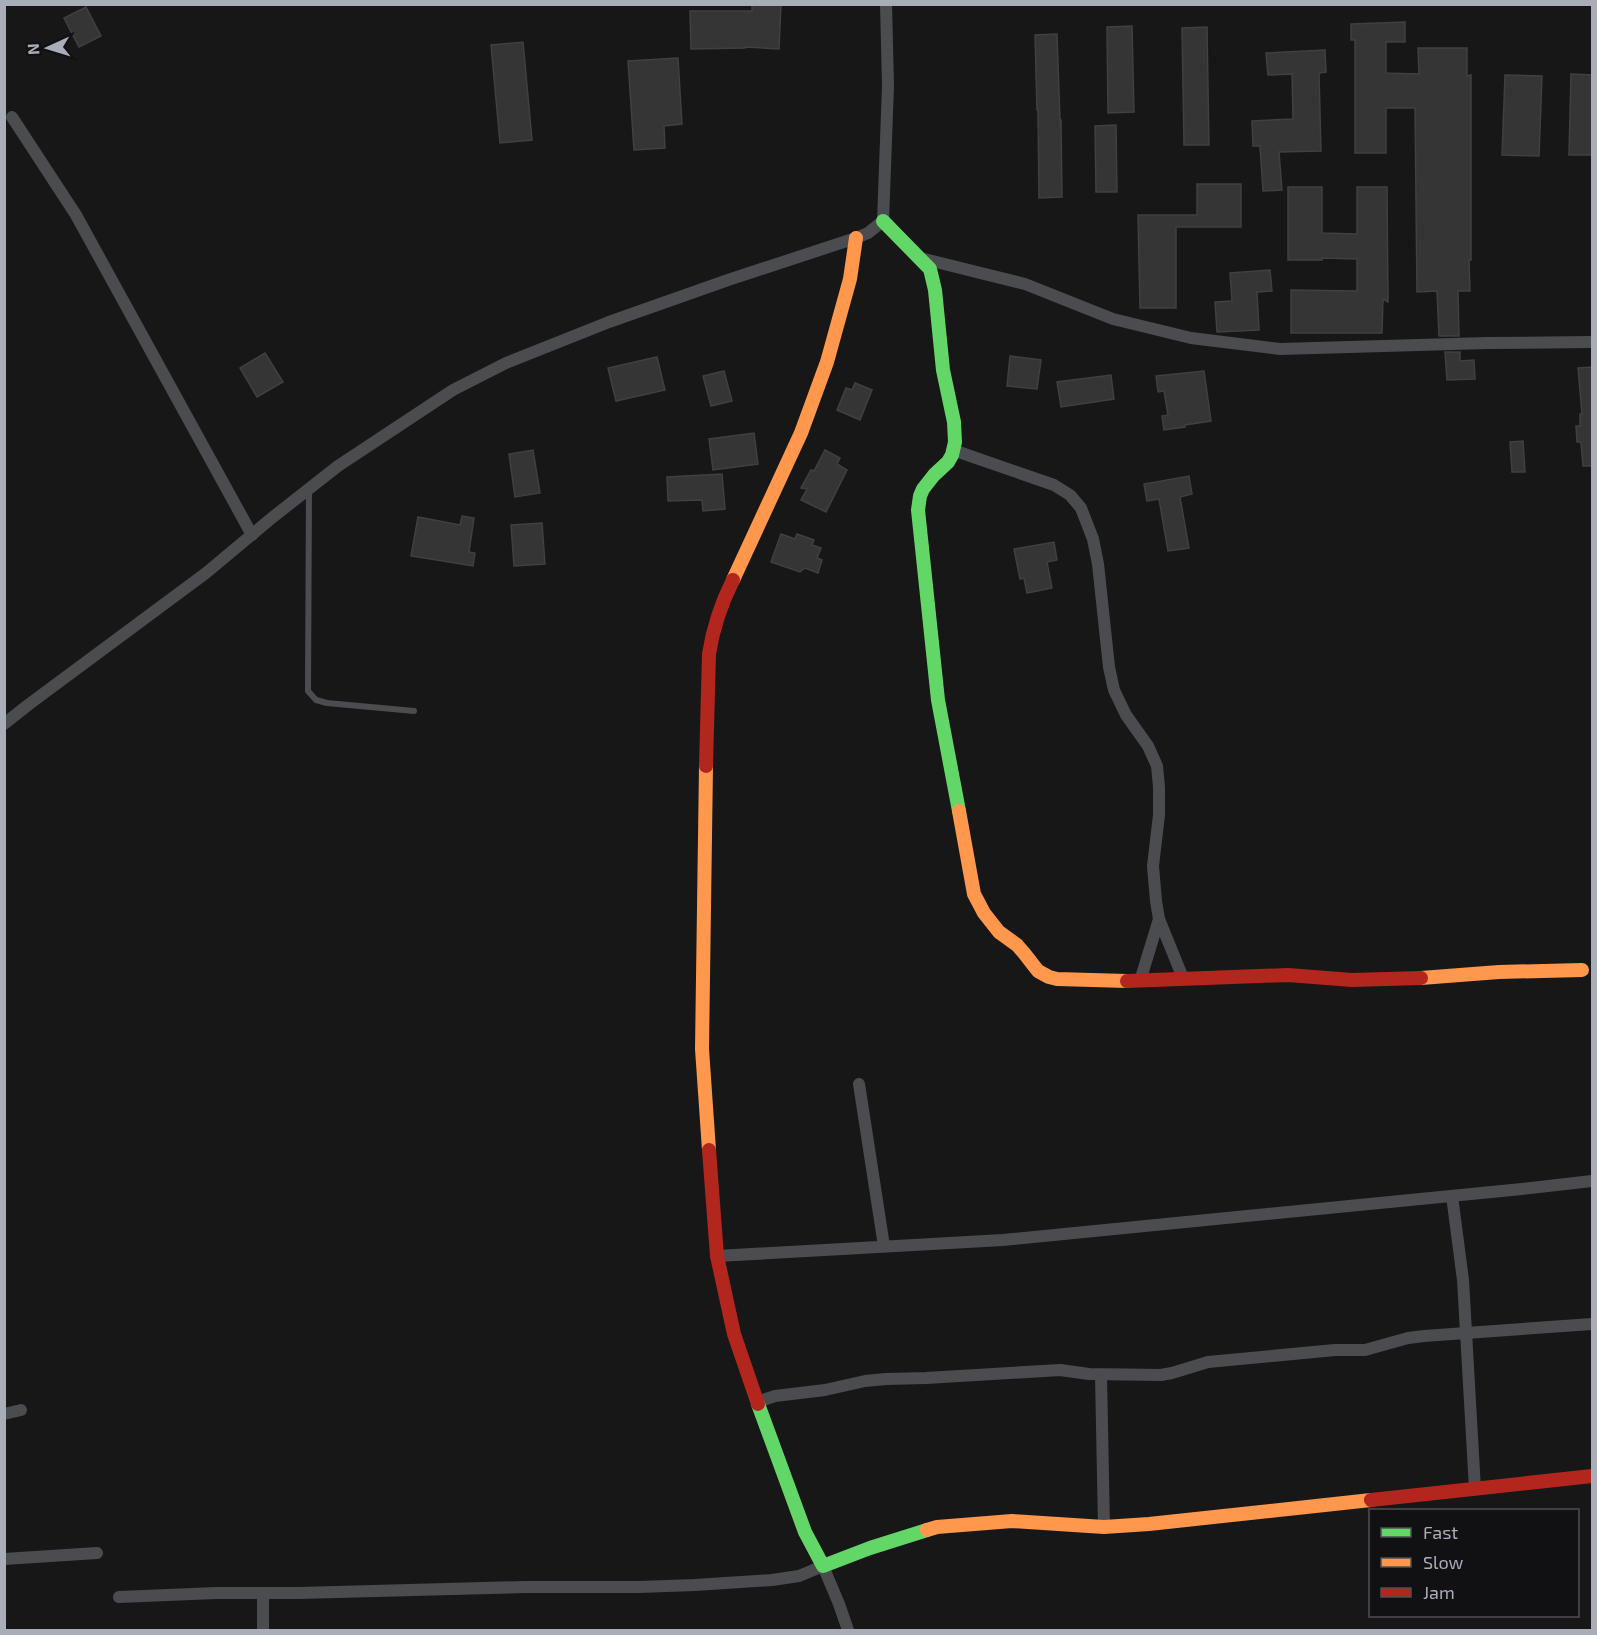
<svg xmlns="http://www.w3.org/2000/svg" width="1597" height="1635" font-family="'Exo 2',sans-serif">
	<style>
		.building { fill: #353536; stroke: #3f4043; stroke-width: 1.5 }
		.lines { fill: none; stroke-linecap: round; stroke-linejoin: round }
		.lane { stroke: #4b4c50; stroke-width: 6 }
		.street { stroke: #4b4c50; stroke-width: 12 }
		.fast { stroke: #63d668; stroke-width: 14 }
		.slow { stroke: #ff974d; stroke-width: 14 }
		.jam { stroke: #b3261e; stroke-width: 14 }
	</style>
	<rect width="100%" height="100%" fill="#171717"/>
	<!-- building -->
	<g class="building">
		<polygon points="752,4 781,4 779,49 745,47 745,48 691,49 690,11 752,11"/>
		<polygon points="86,7 101,36 79,47 64,18"/>
		<polygon points="1405,22 1405,42 1386,42 1386,73 1419,74 1418,48 1467,48 1467,76 1471,75 1471,260 1469,260 1470,291 1458,291 1459,336 1439,336 1437,291 1417,292 1415,108 1386,108 1386,153 1355,153 1355,40 1351,40 1351,24"/>
		<polygon points="1132,26 1134,112 1108,113 1107,27"/>
		<polygon points="1207,27 1209,145 1184,145 1182,28"/>
		<polygon points="1057,34 1060,120 1061,120 1062,197 1039,198 1038,110 1037,110 1035,35"/>
		<polygon points="523,42 532,140 500,143 491,45"/>
		<polygon points="1325,50 1326,72 1319,73 1321,151 1279,152 1282,190 1263,191 1260,146 1253,146 1252,121 1293,119 1292,74 1268,75 1266,53"/>
		<polygon points="678,58 682,124 664,126 665,148 634,150 628,61"/>
		<polygon points="1571,74 1593,75 1593,155 1569,155"/>
		<polygon points="1505,75 1542,76 1539,156 1502,155"/>
		<polygon points="1116,125 1117,192 1096,192 1095,126"/>
		<polygon points="1197,184 1241,184 1241,227 1176,227 1176,308 1140,308 1138,215 1197,215"/>
		<polygon points="1288,187 1322,187 1322,233 1357,234 1357,187 1387,187 1388,302 1383,299 1382,333 1291,333 1291,290 1357,291 1357,259 1322,258 1322,260 1288,260"/>
		<polygon points="1270,270 1272,291 1257,292 1259,330 1217,332 1215,302 1232,301 1230,273"/>
		<polygon points="1445,352 1460,352 1460,361 1474,360 1475,379 1447,380"/>
		<polygon points="265,353 283,382 257,397 240,368"/>
		<polygon points="1010,356 1041,360 1037,389 1007,386"/>
		<polygon points="657,357 665,390 616,401 608,368"/>
		<polygon points="1593,367 1593,466 1583,466 1581,442 1577,442 1576,426 1580,426 1580,414 1582,414 1578,368"/>
		<polygon points="724,371 732,401 711,406 703,376"/>
		<polygon points="1204,371 1211,421 1185,425 1185,427 1164,430 1162,416 1168,415 1164,391 1158,392 1156,376"/>
		<polygon points="1111,375 1114,399 1061,407 1057,382"/>
		<polygon points="855,383 872,390 860,420 837,410 846,388 852,390"/>
		<polygon points="754,433 758,464 713,470 709,439"/>
		<polygon points="1523,441 1525,472 1512,472 1510,442"/>
		<polygon points="533,450 540,493 515,497 509,454"/>
		<polygon points="825,450 840,458 837,464 847,470 826,512 801,500 807,489 801,488 811,470 814,471"/>
		<polygon points="722,474 725,509 703,511 702,500 668,501 667,477"/>
		<polygon points="1189,476 1192,494 1180,497 1189,548 1168,551 1159,499 1147,501 1144,484"/>
		<polygon points="462,516 474,518 469,552 475,553 473,566 411,556 418,517 460,525"/>
		<polygon points="542,523 545,564 514,566 511,525"/>
		<polygon points="781,534 795,539 797,534 814,540 812,545 821,548 817,558 822,560 818,573 805,568 800,572 771,562"/>
		<polygon points="1054,542 1057,560 1047,562 1052,588 1027,593 1024,578 1020,579 1014,549"/>
	</g>
	<g class="lines">
		<!-- lane -->
		<polyline class="lane" points="309,490 308,691 316,700 327,703 414,711"/>
		<!-- street -->
		<g class="street">
			<polyline points="12,117 76,215 252,535"/>
			<polyline points="920,258 1025,284 1113,319 1191,338 1280,349 1487,343 1592,342"/>
			<polyline points="953,450 1054,485 1070,495 1081,508 1093,539 1098,564 1109,667 1114,690 1126,715 1148,746 1157,766 1159,787 1159,815 1153,866 1156,901 1159,919 1183,978"/>
			<polyline points="4,724 28,705 206,573 273,517 338,466 453,390 506,363 609,322 728,280 856,238 868,233 883,221 888,86 886,4"/>
			<polyline points="1140,981 1159,919"/>
			<polyline points="859,1084 884,1246"/>
			<polyline points="1452,1196 1463,1280 1475,1489"/>
			<polyline points="717,1256 1003,1240 1522,1189 1592,1181"/>
			<polyline points="1101,1375 1104,1527"/>
			<polyline points="757,1402 775,1396 825,1390 865,1381 886,1379 926,1378 1060,1370 1089,1374 1161,1375 1172,1373 1208,1362 1335,1350 1365,1350 1408,1338 1424,1336 1592,1324"/>
			<polyline points="4,1414 21,1410"/>
			<polyline points="4,1559 97,1553"/>
			<polyline points="263,1593 263,1630"/>
			<polyline points="119,1597 216,1593 299,1593 524,1587 639,1587 695,1585 772,1580 799,1576 823,1566 839,1604 848,1630"/>
		</g>
		<!-- fast -->
		<g class="fast">
			<polyline points="883,221 930,269 935,290 943,370 954,422 955,442 952,455 948,462 934,475 923,489 920,496 918,510 938,700 959,811"/>
			<polyline points="758,1404 805,1532 823,1566 870,1548 927,1530"/>
		</g>
		<!-- slow -->
		<g class="slow">
			<polyline points="733,580 801,433 827,362 850,279 856,238"/>
			<polyline points="706,766 702,1049 709,1150"/>
			<polyline points="959,811 974,894 984,913 999,932 1017,945 1024,953 1038,971 1049,977 1057,979 1127,981"/>
			<polyline points="1421,978 1499,972 1582,970"/>
			<polyline points="927,1530 937,1527 1012,1521 1104,1527 1149,1524 1371,1500"/>
		</g>
		<!-- jam -->
		<g class="jam">
			<path d="M706 766 709 654C713 628 721 604 733 580"/>
			<polyline points="1127,981 1288,975 1352,980 1421,978"/>
			<polyline points="709,1150 717,1256 734,1334 758,1404"/>
			<polyline points="1371,1500 1592,1476"/>
		</g>
	</g>
	<!-- border -->
	<rect width="1597" height="1635" fill="none" stroke="#a8adb8" stroke-width="12"/>
	<!-- legend -->
	<rect x="1369" y="1509" width="210" height="108" fill="#111113" stroke="#4d4f55" stroke-width="1.5"/>
	<rect x="1381" y="1528" width="30" height="9" fill="#63d668" stroke="#4d4f55" stroke-width="1.5"/>
	<text x="1423" y="1539" font-size="18" fill="#a8adb8">Fast</text>
	<rect x="1381" y="1558" width="30" height="9" fill="#ff974d" stroke="#4d4f55" stroke-width="1.5"/>
	<text x="1423" y="1569" font-size="18" fill="#a8adb8">Slow</text>
	<rect x="1381" y="1588" width="30" height="9" fill="#b3261e" stroke="#4d4f55" stroke-width="1.5"/>
	<text x="1423" y="1599" font-size="18" fill="#a8adb8">Jam</text>
	<!-- north arrow -->
	<g transform="translate(48 48) rotate(266)" stroke="#111113" stroke-width="4.5" paint-order="stroke">
	<path d="M0-4.5L10 22L0 15L-10 22Z" fill="#a8adb8"/>
	<text y="-9" font-size="16" font-weight="bold" text-anchor="middle" fill="#a8adb8">N</text>
	</g>
</svg>
